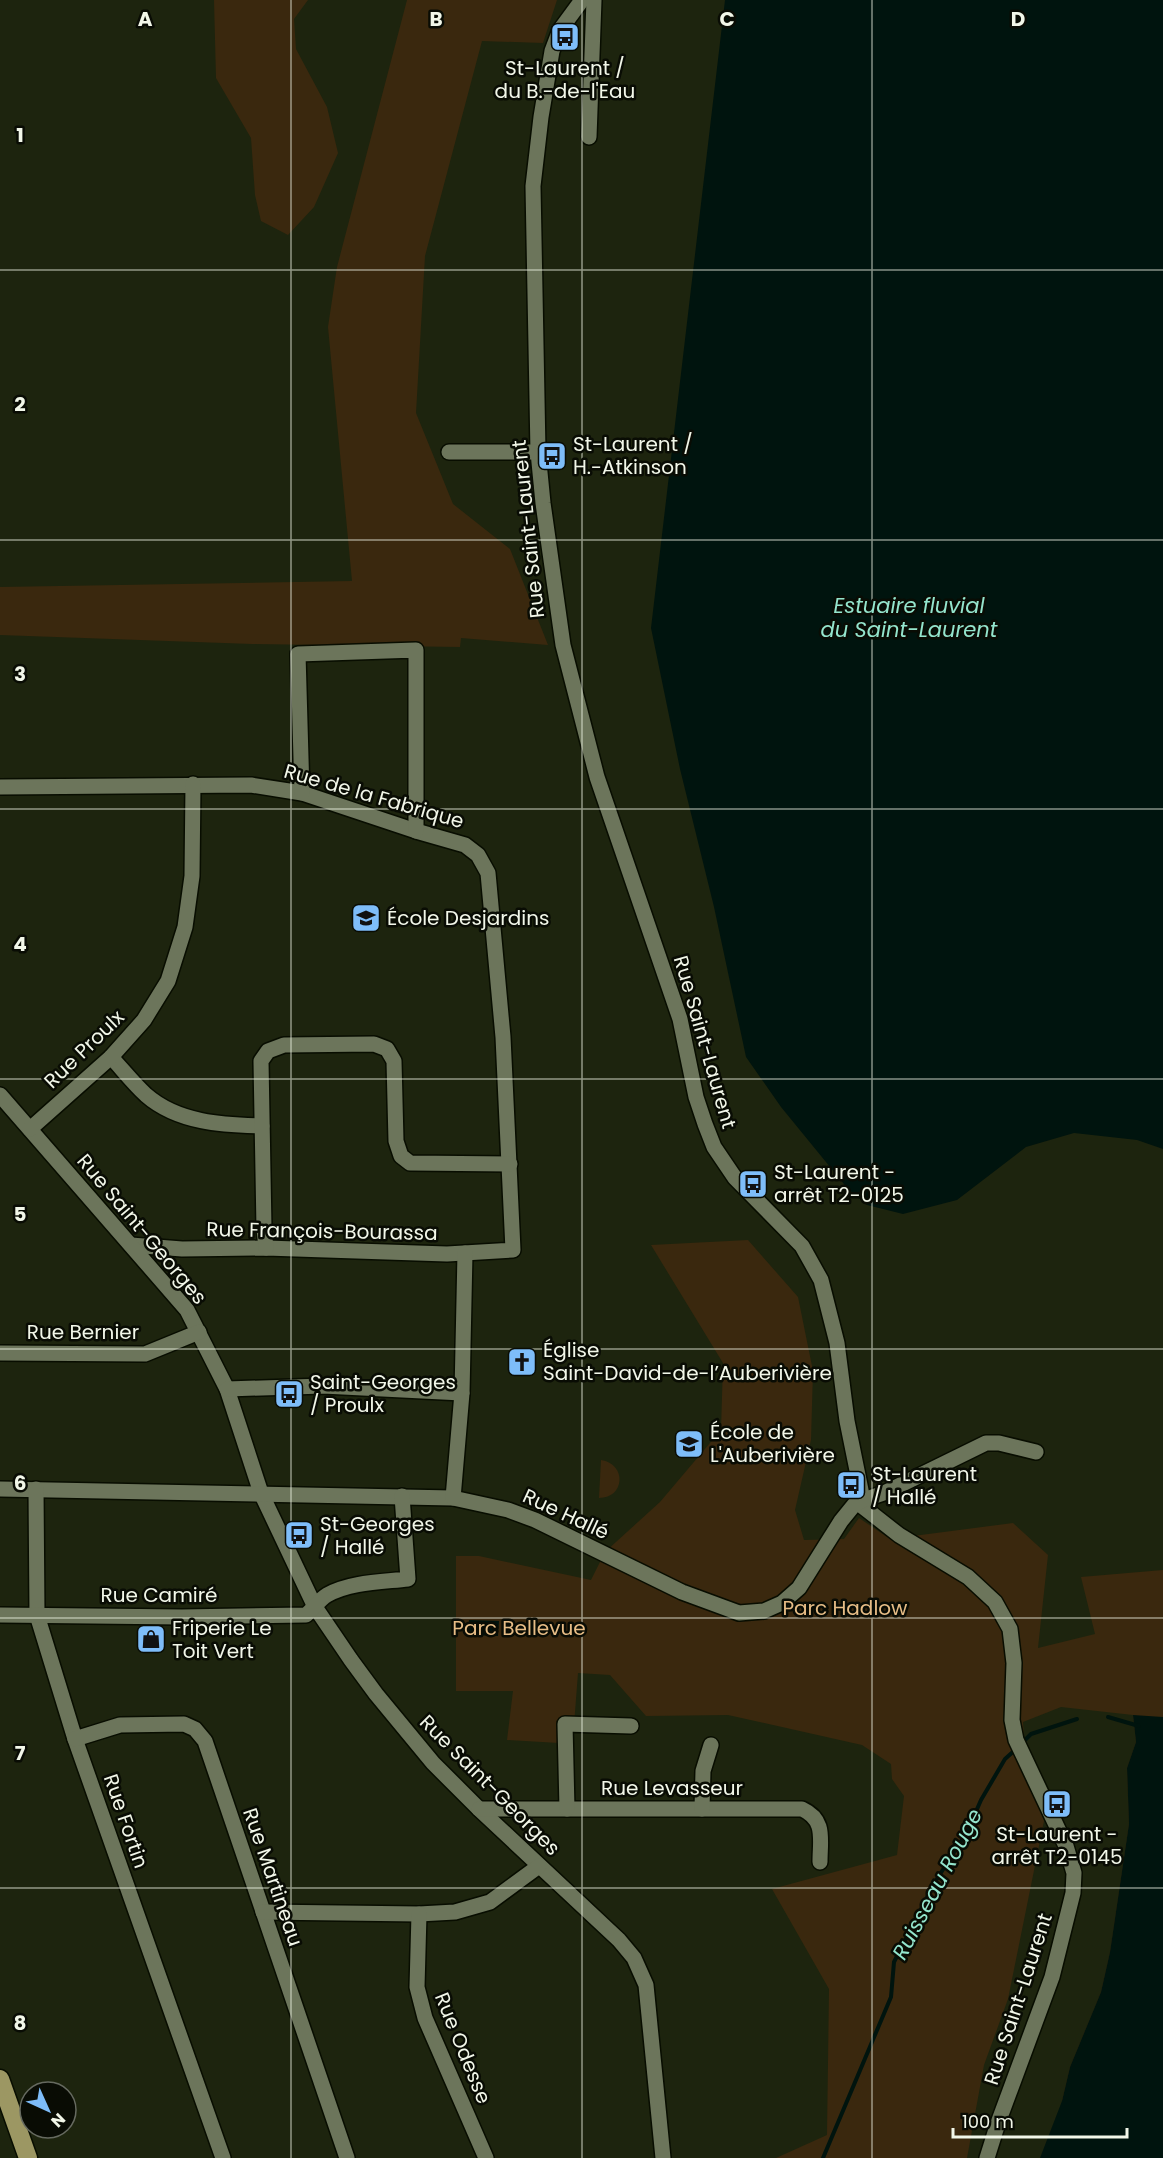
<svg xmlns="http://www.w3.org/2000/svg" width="1163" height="2158" font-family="Poppins,sans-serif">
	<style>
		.green { fill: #3a280e }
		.water { fill: #00140e }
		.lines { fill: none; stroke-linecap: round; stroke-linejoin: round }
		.stream { stroke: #00140e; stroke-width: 4 }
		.minor-casing { stroke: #080d00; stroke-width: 18 }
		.major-casing { stroke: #080d00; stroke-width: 21 }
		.minor { stroke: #6c755b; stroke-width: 15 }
		.major { stroke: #9c9763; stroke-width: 18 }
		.grid { fill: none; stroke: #f2f7e9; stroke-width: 1.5; stroke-opacity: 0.55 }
		.labels { text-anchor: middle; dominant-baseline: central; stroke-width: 5; stroke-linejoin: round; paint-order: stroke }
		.poi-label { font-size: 20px; fill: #f2f7e9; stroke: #090c04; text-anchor: start }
		.street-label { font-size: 20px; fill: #f2f7e9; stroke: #090c04 }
		.park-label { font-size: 20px; fill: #e7bd86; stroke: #090c04 }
		.water-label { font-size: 21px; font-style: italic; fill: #94e5cd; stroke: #090c04 }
		.grid-label { font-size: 20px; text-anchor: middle; font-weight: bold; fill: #f2f7e9; stroke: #090c04; stroke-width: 5; stroke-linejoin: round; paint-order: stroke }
	</style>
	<rect width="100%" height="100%" fill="#1d240e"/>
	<!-- green -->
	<g class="green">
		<polygon points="214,0 308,0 294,19 296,49 327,107 338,153 314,207 288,235 261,221 255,195 251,138 216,78"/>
		<polygon points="407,0 557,0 543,43 482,41 425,256 416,413 453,504 510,549 548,645 461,638 460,647 252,644 0,635 0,587 352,581 328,327 337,267"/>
		<polygon points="748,1240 798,1297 813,1371 811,1440 795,1510 804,1540 844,1539 859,1518 890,1539 1013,1523 1048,1555 1038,1648 1095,1634 1081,1577 1163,1570 1163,2158 1062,2101 1070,2067 1101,1992 1110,1952 1129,1824 1127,1768 1136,1742 1133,1715 1061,1707 1023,1722 1026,1765 1044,1821 1008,1999 984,2065 967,2158 776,2158 827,2135 829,1989 772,1889 897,1855 904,1796 892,1779 891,1764 862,1745 728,1715 646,1716 610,1675 578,1673 574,1725 571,1809 559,1743 507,1740 513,1691 456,1691 456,1556 479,1556 591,1580 605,1552 660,1502 721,1430 723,1363 651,1245"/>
		<path d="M601 1460C627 1464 625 1498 599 1498Z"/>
	</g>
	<!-- water -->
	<g class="water">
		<polygon points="725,0 1163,0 1163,1149 1137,1140 1074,1133 1026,1147 957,1200 903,1214 867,1205 848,1189 781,1107 746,1057 714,907 680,769 651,628"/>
		<polygon points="469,1620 499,1621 498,1636 469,1635"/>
		<polygon points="1133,1715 1163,1717 1163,2158 1040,2158 1062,2101 1070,2067 1101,1992 1110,1952 1129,1824 1127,1768 1136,1742"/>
	</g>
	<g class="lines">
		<!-- stream -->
		<g class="stream">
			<polyline points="1108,1717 1139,1726"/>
			<polyline points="1023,1742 1031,1734 1077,1719"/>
			<polyline points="823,2158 891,1997 894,1962 935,1882 967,1832 981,1800 1005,1759 1015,1750"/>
		</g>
		<!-- minor casing -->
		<g class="minor-casing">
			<g id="minor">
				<polyline points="582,0 560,30 552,51 541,117 533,186 538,452 543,503 563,645 597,777 680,1019 696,1097 705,1124 714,1147 735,1178 802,1246 821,1280 837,1343 847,1421 863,1500 862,1506 899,1535 968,1577 995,1602 1010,1629 1014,1663 1012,1720 1016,1740 1066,1846 1074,1873 1073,1893 1052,1977 998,2123 987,2158"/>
				<polyline points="589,137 594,0"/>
				<polyline points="449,452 538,452"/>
				<polyline points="0,787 251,785 302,793 416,831 465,845 478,855 488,873 503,1037 513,1250 447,1254 266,1248 182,1249 131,1245"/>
				<polyline points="302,793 298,654 416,650 416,831"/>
				<path d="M111 1057C123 1070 134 1084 146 1095 178 1123 223 1125 262 1126"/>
				<polyline points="0,1095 187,1310 227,1389 261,1493 315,1607 351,1660 376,1694 433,1763 479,1809 619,1940 634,1958 646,1985 663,2158"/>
				<polyline points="30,1129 111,1057 144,1020 168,981 185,927 192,876 193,784"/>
				<polyline points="266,1248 264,1229 261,1061 268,1051 284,1045 374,1044 387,1049 394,1061 396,1141 401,1156 410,1163 510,1164"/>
				<polyline points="0,1353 145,1354 199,1332"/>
				<polyline points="227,1389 323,1386 462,1393"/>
				<polyline points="0,1489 453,1498 508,1510 535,1520 682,1592 739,1613 764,1611 782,1603 799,1588 841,1521 854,1505 866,1499 884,1493 986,1443 999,1443 1036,1452"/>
				<polyline points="36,1489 37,1615 75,1739 223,2158"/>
				<polyline points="453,1498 462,1393 465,1253"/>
				<path d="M0 1615 182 1617 306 1615C313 1609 320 1599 327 1595 350 1582 382 1582 408 1579L402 1496"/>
				<polyline points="75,1739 120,1725 184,1724 195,1729 205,1741 347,2158"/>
				<path d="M479 1809H802C826 1820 820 1839 820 1862"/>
				<polyline points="567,1809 565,1724 631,1726"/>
				<polyline points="702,1809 703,1771 711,1745"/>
				<polyline points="263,1912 419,1914 455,1912 490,1902 539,1866"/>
				<polyline points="419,1914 417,1987 425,2018 486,2158"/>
			</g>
		</g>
		<!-- major casing -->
		<g class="major-casing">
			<polyline id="major" points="0,2079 28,2158"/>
		</g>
		<!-- minor -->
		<use href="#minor" class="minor"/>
		<!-- major -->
		<use href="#major" class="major"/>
	</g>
	<!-- grid -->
	<path class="grid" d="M291 0V2158M582 0V2158M872 0V2158M0 270H1163M0 540H1163M0 809H1163M0 1079H1163M0 1349H1163M0 1618H1163M0 1888H1163"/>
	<!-- icons -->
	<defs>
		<g id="bus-square" transform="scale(1.5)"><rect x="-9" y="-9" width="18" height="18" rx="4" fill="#7ebdf9" stroke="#090c04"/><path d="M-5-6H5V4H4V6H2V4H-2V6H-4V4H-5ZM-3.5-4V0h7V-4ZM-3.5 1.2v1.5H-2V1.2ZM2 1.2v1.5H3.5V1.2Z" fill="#111"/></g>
		<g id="school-square" transform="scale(1.5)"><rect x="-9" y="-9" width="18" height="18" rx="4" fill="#7ebdf9" stroke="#090c04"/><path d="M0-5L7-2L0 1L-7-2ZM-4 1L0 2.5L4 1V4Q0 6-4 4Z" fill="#111"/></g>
		<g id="church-square" transform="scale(1.5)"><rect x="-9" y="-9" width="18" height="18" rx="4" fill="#7ebdf9" stroke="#090c04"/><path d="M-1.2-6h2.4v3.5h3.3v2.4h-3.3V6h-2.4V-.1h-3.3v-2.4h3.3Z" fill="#111"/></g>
		<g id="shop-square" transform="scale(1.5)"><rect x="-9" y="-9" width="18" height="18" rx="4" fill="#7ebdf9" stroke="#090c04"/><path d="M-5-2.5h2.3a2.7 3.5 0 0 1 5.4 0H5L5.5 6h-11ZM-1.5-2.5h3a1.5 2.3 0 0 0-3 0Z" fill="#111"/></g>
	</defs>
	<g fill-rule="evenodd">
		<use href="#bus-square" x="565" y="37"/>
		<use href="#bus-square" x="552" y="456"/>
		<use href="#school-square" x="366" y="918"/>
		<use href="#bus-square" x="753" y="1184"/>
		<use href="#church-square" x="522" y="1362"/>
		<use href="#bus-square" x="289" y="1394"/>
		<use href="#school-square" x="689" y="1444"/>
		<use href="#bus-square" x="851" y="1485"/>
		<use href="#bus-square" x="299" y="1535"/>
		<use href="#shop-square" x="151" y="1639"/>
		<use href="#bus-square" x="1057" y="1804"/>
	</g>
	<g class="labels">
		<!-- poi labels -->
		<g class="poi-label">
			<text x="565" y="68" text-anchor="middle">St-Laurent /<tspan x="565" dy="23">du B.-de-l'Eau</tspan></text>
			<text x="573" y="444">St-Laurent /<tspan x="573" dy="23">H.-Atkinson</tspan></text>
			<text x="387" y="918">École Desjardins</text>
			<text x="774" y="1172">St-Laurent -<tspan x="774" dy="23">arrêt T2-0125</tspan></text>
			<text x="543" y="1350">Église<tspan x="543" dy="23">Saint-David-de-l’Auberivière</tspan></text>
			<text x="310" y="1382">Saint-Georges<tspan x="310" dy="23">/ Proulx</tspan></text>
			<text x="710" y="1432">École de<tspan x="710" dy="23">L'Auberivière</tspan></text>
			<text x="872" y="1474">St-Laurent<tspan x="872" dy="23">/ Hallé</tspan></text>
			<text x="320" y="1524">St-Georges<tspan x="320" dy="23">/ Hallé</tspan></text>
			<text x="172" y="1628">Friperie Le<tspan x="172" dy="23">Toit Vert</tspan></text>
			<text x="1057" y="1834" text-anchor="middle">St-Laurent -<tspan x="1057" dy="23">arrêt T2-0145</tspan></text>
		</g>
		<!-- street labels -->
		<g class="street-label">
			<text transform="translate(528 529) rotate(-96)">Rue Saint-Laurent</text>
			<text transform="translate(374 796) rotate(16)">Rue de la Fabrique</text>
			<text transform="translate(705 1042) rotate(74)">Rue Saint-Laurent</text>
			<text transform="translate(84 1049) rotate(-44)">Rue Proulx</text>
			<text transform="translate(142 1229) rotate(50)">Rue Saint-Georges</text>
			<text transform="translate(322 1231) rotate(1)">Rue François-Bourassa</text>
			<text x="83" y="1332">Rue Bernier</text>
			<text transform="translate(566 1514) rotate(25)">Rue Hallé</text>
			<text x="159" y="1595">Rue Camiré</text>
			<text transform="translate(490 1785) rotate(45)">Rue Saint-Georges</text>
			<text x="672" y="1788">Rue Levasseur</text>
			<text transform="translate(126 1821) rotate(71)">Rue Fortin</text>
			<text transform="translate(273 1877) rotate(71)">Rue Martineau</text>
			<text transform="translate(1018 1999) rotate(-72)">Rue Saint-Laurent</text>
			<text transform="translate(463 2048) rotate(68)">Rue Odesse</text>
		</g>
		<!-- park labels -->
		<g class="park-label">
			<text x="845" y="1608">Parc Hadlow</text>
			<text x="519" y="1628">Parc Bellevue</text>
		</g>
		<!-- water labels -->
		<g class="water-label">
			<text x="909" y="605">Estuaire fluvial<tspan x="909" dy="24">du Saint-Laurent</tspan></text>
			<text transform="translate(937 1884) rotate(-62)">Ruisseau Rouge</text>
		</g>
	</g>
	<g class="grid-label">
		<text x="145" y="26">A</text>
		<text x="436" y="26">B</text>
		<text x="727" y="26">C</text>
		<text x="1018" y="26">D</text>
		<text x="20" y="142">1</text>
		<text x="20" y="411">2</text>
		<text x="20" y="681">3</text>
		<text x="20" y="951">4</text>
		<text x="20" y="1221">5</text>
		<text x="20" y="1490">6</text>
		<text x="20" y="1760">7</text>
		<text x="20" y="2030">8</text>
	</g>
	<!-- north arrow -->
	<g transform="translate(48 2110) rotate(135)"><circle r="28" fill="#090c04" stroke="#666a60" stroke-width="1.5"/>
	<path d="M0-4.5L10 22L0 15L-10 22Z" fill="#7ebdf9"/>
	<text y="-9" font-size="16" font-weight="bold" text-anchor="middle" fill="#f2f7e9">N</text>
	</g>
	<!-- scale -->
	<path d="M953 2128v9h174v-9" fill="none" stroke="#f2f7e9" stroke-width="3"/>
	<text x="962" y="2128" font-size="18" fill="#f2f7e9" stroke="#090c04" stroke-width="4.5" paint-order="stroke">100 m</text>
</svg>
